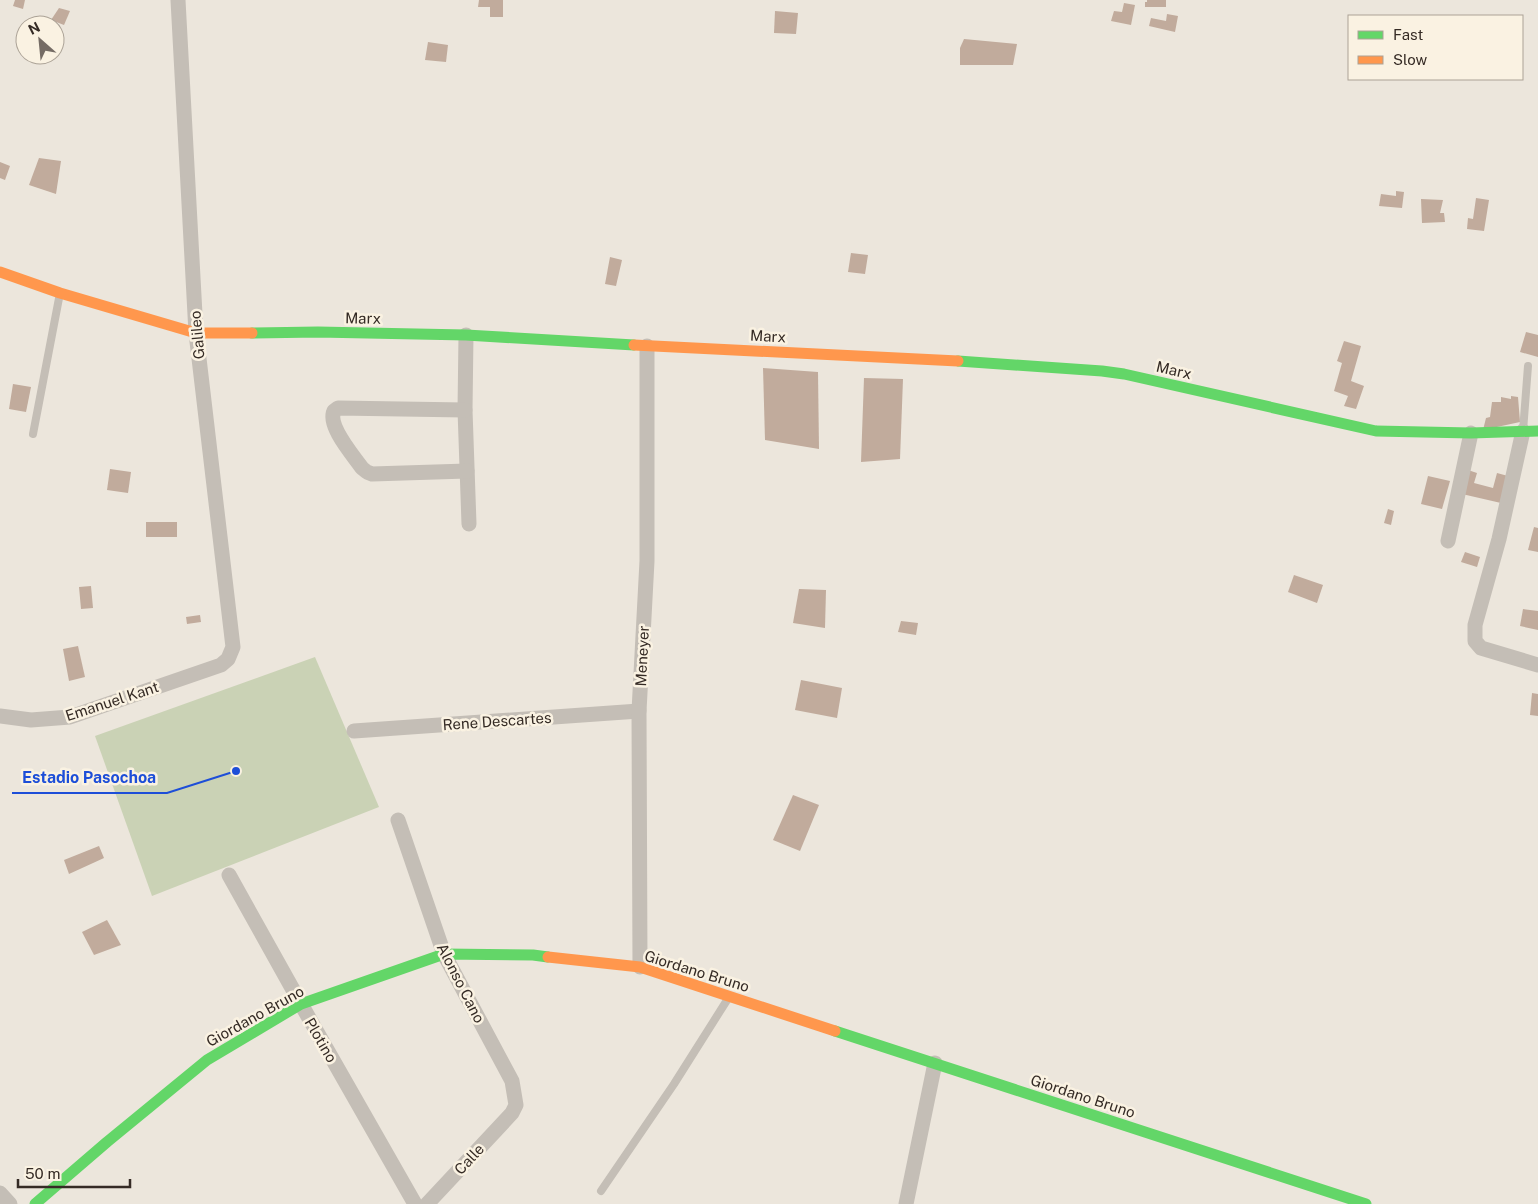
<svg xmlns="http://www.w3.org/2000/svg" width="1538" height="1204" font-family="'Public Sans',sans-serif">
	<style>
		.garden { fill: #cad2b5 }
		.building { fill: #c1ab9c }
		.lines { fill: none; stroke-linecap: round; stroke-linejoin: round }
		.lane { stroke: #c4beb6; stroke-width: 8 }
		.street { stroke: #c4beb6; stroke-width: 15 }
		.fast { stroke: #63d668; stroke-width: 11 }
		.slow { stroke: #ff974d; stroke-width: 11 }
		.labels { text-anchor: middle; dominant-baseline: central; stroke-width: 5; stroke-linejoin: round; paint-order: stroke }
		.street-label { font-size: 15px; fill: #352b25; stroke: #faf2e2 }
		.leader { fill: none; stroke: #1d4ed8; stroke-width: 2 }
		.callout-dot { fill: #1d4ed8; stroke: #faf2e2; stroke-width: 2 }
		.callout-label { font-size: 16px; text-anchor: middle; font-weight: bold; fill: #1d4ed8; stroke: #faf2e2; stroke-width: 5; stroke-linejoin: round; paint-order: stroke }
	</style>
	<rect width="100%" height="100%" fill="#ece6dc"/>
	<!-- garden -->
	<polygon class="garden" points="315,657 379,807 152,896 95,736"/>
	<!-- building -->
	<g class="building">
		<polygon points="15,0 25,0 23,9 13,6"/>
		<polygon points="479,0 503,0 503,17 490,17 490,7 478,7"/>
		<polygon points="1147,0 1166,0 1166,7 1145,7 1145,2 1147,2"/>
		<polygon points="1124,3 1135,5 1131,25 1111,21 1114,11 1122,12"/>
		<polygon points="59,8 70,11 64,25 51,20"/>
		<polygon points="775,11 798,13 796,34 774,33"/>
		<polygon points="1167,14 1178,16 1175,32 1149,26 1151,18 1166,21"/>
		<polygon points="964,39 1017,44 1013,65 960,65 960,48"/>
		<polygon points="428,42 448,45 446,62 425,60"/>
		<polygon points="39,158 61,161 56,194 29,185"/>
		<polygon points="0,162 10,166 5,180 0,178"/>
		<polygon points="1396,191 1404,192 1402,208 1379,206 1381,194 1396,196"/>
		<polygon points="1476,198 1489,200 1484,231 1467,229 1468,218 1473,219"/>
		<polygon points="1421,199 1443,200 1440,213 1444,213 1445,222 1422,223"/>
		<polygon points="851,253 868,255 865,274 848,272"/>
		<polygon points="610,257 622,260 616,286 605,284"/>
		<polygon points="1526,332 1538,335 1538,357 1520,352"/>
		<polygon points="1344,341 1361,346 1351,381 1364,386 1356,409 1344,406 1348,396 1334,391 1342,363 1337,361"/>
		<polygon points="763,368 818,372 819,449 765,440"/>
		<polygon points="864,378 903,379 900,459 861,462"/>
		<polygon points="13,384 31,387 26,412 9,409"/>
		<polygon points="1511,396 1518,397 1520,422 1483,430 1486,418 1490,417 1492,402 1501,402 1501,397 1511,399"/>
		<polygon points="110,469 131,472 128,493 107,490"/>
		<polygon points="1468,470 1477,473 1474,483 1493,488 1497,473 1508,476 1501,503 1462,494"/>
		<polygon points="1428,476 1450,481 1442,509 1421,504"/>
		<polygon points="1388,509 1394,511 1391,525 1384,523"/>
		<rect x="146" y="522" width="31" height="15"/>
		<polygon points="1534,527 1538,528 1538,552 1528,550"/>
		<polygon points="1465,552 1480,557 1477,567 1461,562"/>
		<polygon points="1294,575 1323,585 1317,603 1288,592"/>
		<polygon points="91,586 93,608 81,609 79,587"/>
		<polygon points="799,589 826,590 825,628 793,623"/>
		<polygon points="1523,609 1538,611 1538,630 1520,626"/>
		<polygon points="200,615 201,622 187,624 186,617"/>
		<polygon points="901,621 918,623 916,635 898,632"/>
		<polygon points="78,646 85,677 69,681 63,649"/>
		<polygon points="801,680 842,688 837,718 795,710"/>
		<polygon points="1532,693 1538,694 1538,716 1530,715"/>
		<polygon points="793,795 819,805 800,851 773,840"/>
		<polygon points="99,846 104,858 69,874 64,860"/>
		<polygon points="107,920 121,945 94,955 82,932"/>
	</g>
	<g class="lines">
		<!-- lane -->
		<g class="lane">
			<polyline points="1523,431 1528,366"/>
			<polyline points="33,434 60,293"/>
			<polyline points="601,1191 674,1084 729,997"/>
		</g>
		<!-- street -->
		<g class="street">
			<polyline points="466,335 465,410 469,524"/>
			<path d="M465 410 338 408 334 411C327 426 353 455 362 468L367 472 372 474 467 471"/>
			<polyline points="1523,431 1499,539 1475,625 1475,641 1481,648 1538,665"/>
			<polyline points="1448,541 1471,433"/>
			<polyline points="0,716 31,720 70,717 221,665 228,659 233,647 196,333 178,0"/>
			<polyline points="354,731 639,711"/>
			<polyline points="398,820 444,954 512,1081 516,1105 512,1113 427,1204"/>
			<polyline points="229,875 301,1004 415,1204"/>
			<polyline points="640,967 639,711 647,561 647,346"/>
			<polyline points="0,1193 10,1204"/>
			<polyline points="906,1204 935,1063"/>
		</g>
		<!-- fast -->
		<g class="fast">
			<polyline points="252,333 318,332 466,335 634,345"/>
			<polyline points="958,361 1102,371 1124,374 1376,431 1471,433 1538,431"/>
			<polyline points="835,1031 1366,1204"/>
			<polyline points="35,1204 107,1142 207,1060 301,1004 444,954 533,955 548,957"/>
		</g>
		<!-- slow -->
		<g class="slow">
			<polyline points="0,272 60,293 196,333 252,333"/>
			<polyline points="634,345 958,361"/>
			<polyline points="548,957 640,967 835,1031"/>
		</g>
	</g>
	<g class="labels">
		<!-- street labels -->
		<g class="street-label">
			<text transform="translate(363 318) rotate(1)">Marx</text>
			<text transform="translate(197 335) rotate(-95)">Galileo</text>
			<text transform="translate(768 336) rotate(3)">Marx</text>
			<text transform="translate(1174 370) rotate(13)">Marx</text>
			<text transform="translate(642 656) rotate(-87)">Meneyer</text>
			<text transform="translate(112 701) rotate(-18)">Emanuel Kant</text>
			<text transform="translate(497 721) rotate(-4)">Rene Descartes</text>
			<text transform="translate(697 971) rotate(17)">Giordano Bruno</text>
			<text transform="translate(461 983) rotate(63)">Alonso Cano</text>
			<text transform="translate(255 1016) rotate(-29)">Giordano Bruno</text>
			<text transform="translate(321 1040) rotate(60)">Plotino</text>
			<text transform="translate(1083 1096) rotate(18)">Giordano Bruno</text>
			<text transform="translate(469 1159) rotate(-47)">Calle</text>
		</g>
	</g>
	<!-- callouts -->
	<path class="leader" d="M236 771L167 793H12"/>
	<circle class="callout-dot" cx="236" cy="771" r="5"/>
	<g class="callout-label">
		<text x="89" y="783">Estadio Pasochoa</text>
	</g>
	<!-- legend -->
	<rect x="1348" y="15" width="175" height="65" fill="#faf2e2" stroke="#aba296"/>
	<rect x="1358" y="31" width="25" height="8" fill="#63d668" stroke="#aba296"/>
	<text x="1393" y="40" font-size="15" fill="#352b25">Fast</text>
	<rect x="1358" y="56" width="25" height="8" fill="#ff974d" stroke="#aba296"/>
	<text x="1393" y="65" font-size="15" fill="#352b25">Slow</text>
	<!-- north arrow -->
	<g transform="translate(40 40) rotate(333)"><circle r="24" fill="#faf2e2" stroke="#aba296"/>
	<path d="M0-4L9 19L0 12L-9 19Z" fill="#756c65"/>
	<text y="-8" font-size="14" font-weight="bold" text-anchor="middle" fill="#352b25">N</text>
	</g>
	<!-- scale -->
	<path d="M18 1179v8h112v-8" fill="none" stroke="#352b25" stroke-width="2.5"/>
	<text x="25" y="1179" font-size="15" fill="#352b25" stroke="#faf2e2" stroke-width="4" paint-order="stroke">50 m</text>
</svg>
